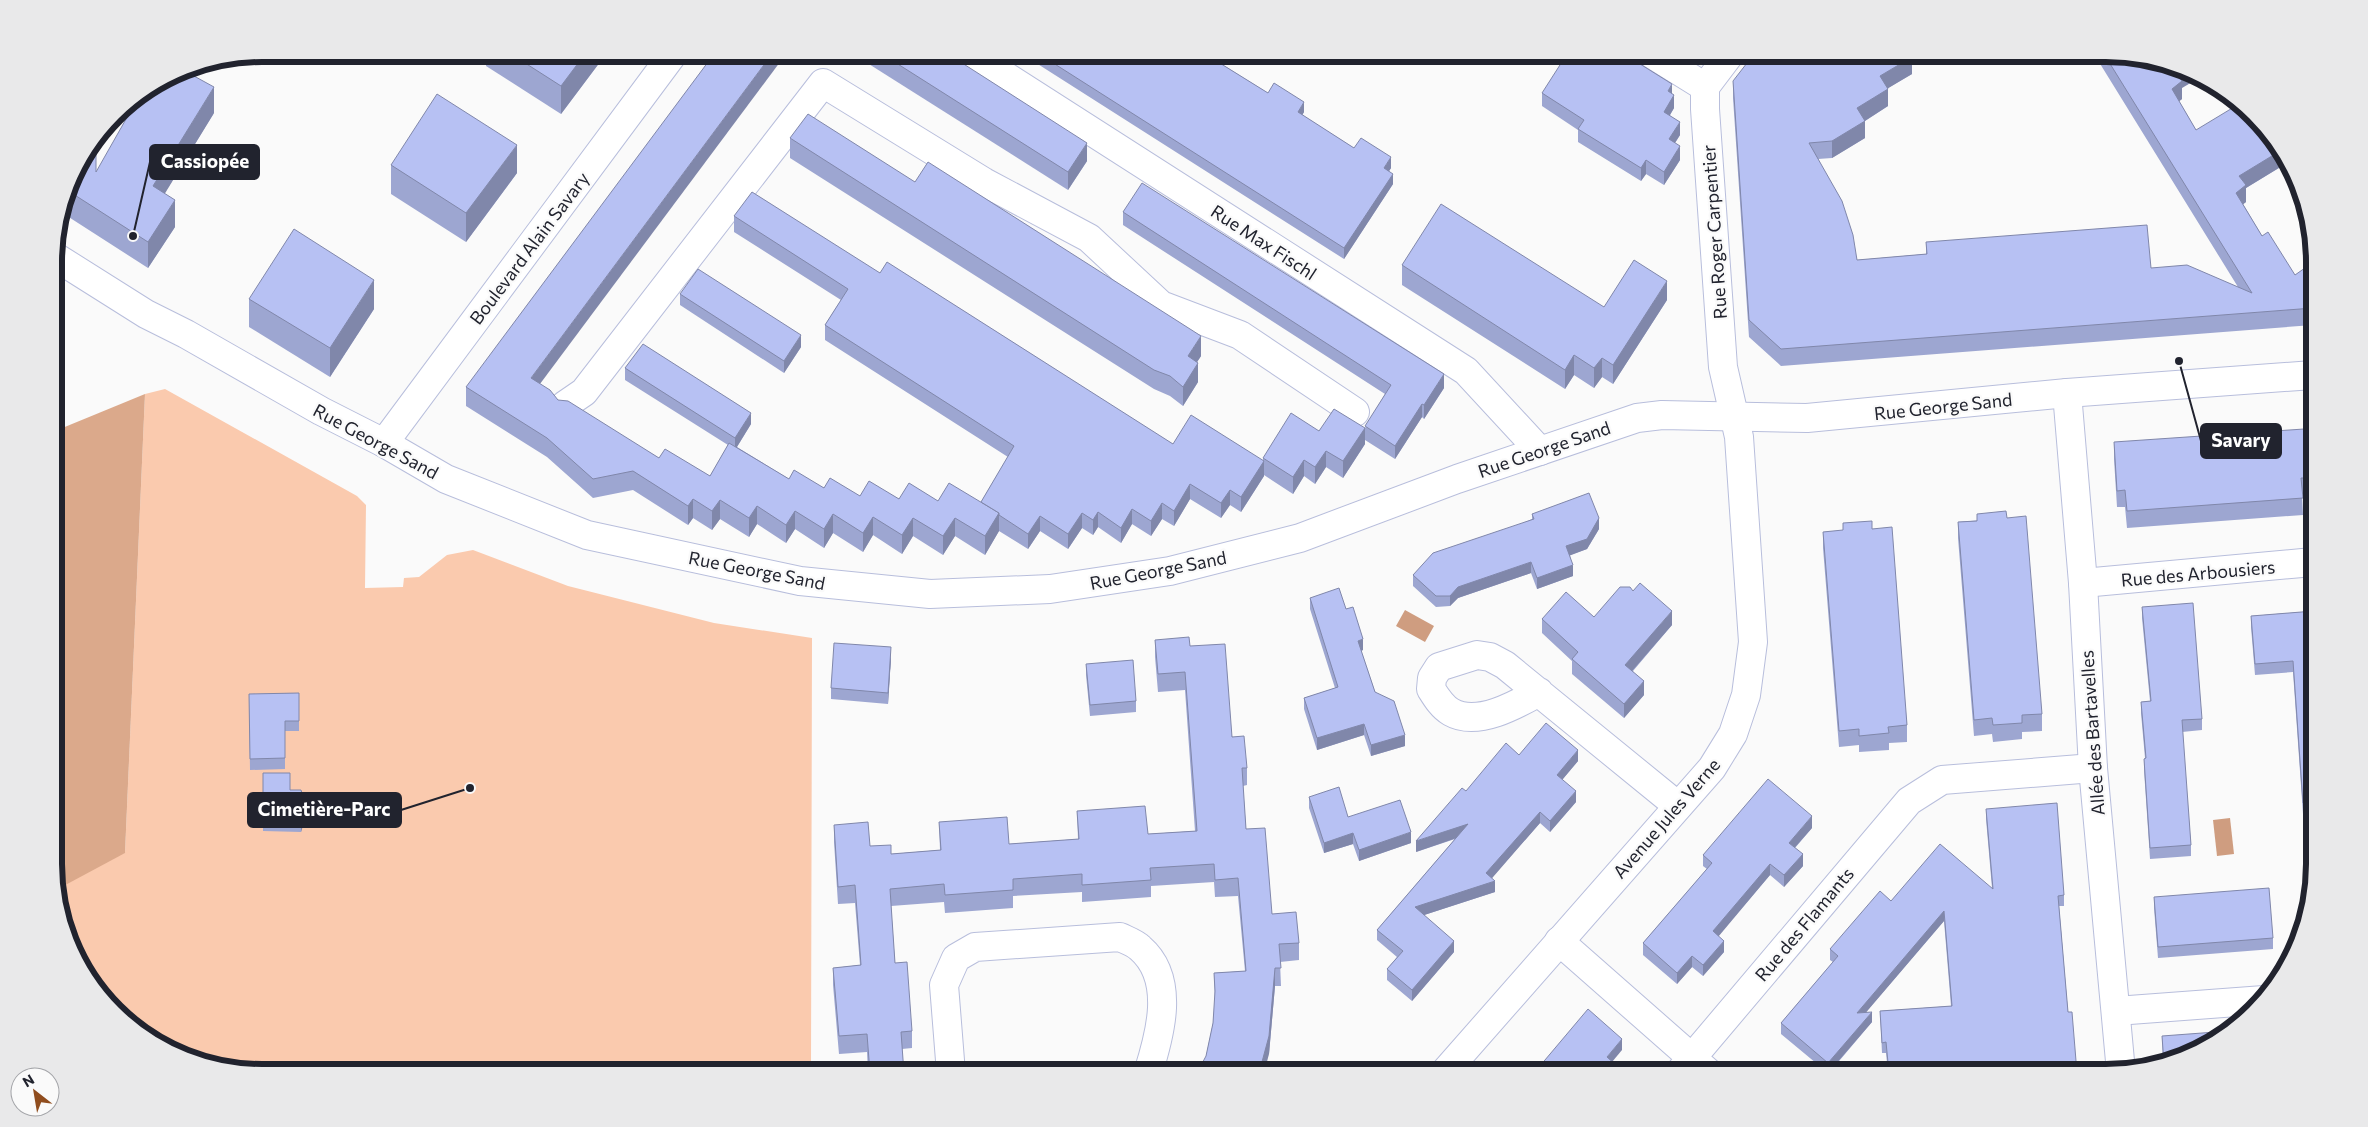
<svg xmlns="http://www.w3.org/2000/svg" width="2368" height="1127" font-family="Commissioner,sans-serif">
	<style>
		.green { fill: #facaae }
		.forest { fill: #dba98b }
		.water { fill: #cf9d80 }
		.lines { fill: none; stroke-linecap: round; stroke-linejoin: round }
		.street-casing { stroke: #b8bedc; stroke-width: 30 }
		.street { stroke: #fff; stroke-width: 28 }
		.wall { fill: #9da6d1 }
		.shaded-wall { fill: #8087aa }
		.building { fill: #b7c1f3; stroke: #8087aa }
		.labels { text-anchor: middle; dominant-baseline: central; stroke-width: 4.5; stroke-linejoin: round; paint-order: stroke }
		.street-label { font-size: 18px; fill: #21232e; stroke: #fafafa }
		.rim { fill: none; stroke: #21232e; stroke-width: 6 }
		.leader { fill: none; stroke: #21232e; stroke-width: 2 }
		.callout-dot { fill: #21232e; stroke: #fafafa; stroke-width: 2 }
		.callout { fill: #21232e; stroke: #21232e; stroke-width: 2 }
		.callout-label { font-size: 19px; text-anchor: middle; font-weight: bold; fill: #fff }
	</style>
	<rect width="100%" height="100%" fill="#fafafa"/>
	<!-- green -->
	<polygon class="green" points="165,389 357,496 366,505 365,588 403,587 404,578 419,577 447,555 473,550 568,586 714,623 812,638 811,1073 263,1073 183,1057 135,1030 97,991 70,944 56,892 56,860 125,853 145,394"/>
	<!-- forest -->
	<polygon class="forest" points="145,394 125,853 56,890 55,431"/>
	<!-- water -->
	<g class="water">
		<polygon points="1405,610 1434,626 1425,642 1396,626"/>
		<polygon points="2230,818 2234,854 2217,856 2213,820"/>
	</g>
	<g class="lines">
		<!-- street casing -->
		<g class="street-casing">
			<g id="street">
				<polyline points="971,54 1466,371 1540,451"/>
				<polyline points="1652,54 1705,87"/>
				<polyline points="54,256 146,314 186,334 321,411 384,443 446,479 587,535 800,581 930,594 1050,589 1170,571 1300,538 1457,479 1637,418 1662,415 1807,418 2067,393 2313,375"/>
				<polyline points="2067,393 2083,583 2093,768 2121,1072"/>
				<polyline points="565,405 584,392 823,83 984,182 1089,238 1161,305 1240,335 1355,412"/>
				<polyline points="384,443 673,54"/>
				<polyline points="2083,583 2313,562"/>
				<path d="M1539 692C1516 705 1477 727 1451 712 1442 707 1436 697 1431 689L1432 678 1439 667 1477 655 1490 657 1505 665 1678 806"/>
				<polyline points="1559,941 1709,1073"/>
				<polyline points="2116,1011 2264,1000"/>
				<path d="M951 1073 944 985 956 958 975 947 1120 937C1126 940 1135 943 1140 948 1176 979 1160 1035 1148 1073"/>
				<polyline points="1444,1073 1712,768 1733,734 1746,695 1753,642 1739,437 1723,367 1705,109 1705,87 1730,54"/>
				<polyline points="1679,1073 1909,801 1942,780 2093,768"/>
			</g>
		</g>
		<!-- street -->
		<use href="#street" class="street"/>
	</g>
	<!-- wall -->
	<g class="wall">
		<polygon points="309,54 333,54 326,65"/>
		<polygon points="486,54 606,54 561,114 486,66"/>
		<polygon points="853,54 948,54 1087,161 1068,190"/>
		<polygon points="1022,54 1217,54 1217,57 1215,60 1268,93 1304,112 1302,115 1354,148 1391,168 1389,171 1393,184 1344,259"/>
		<polygon points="1440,54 1461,54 1455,63"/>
		<polygon points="2094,54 2105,54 2182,88 2182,99 2179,101 2196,130 2271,136 2287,163 2246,188 2246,202 2243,204 2262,236 2295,275 2313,264 2313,325 1781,366 1749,337 1733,98 1733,81 1912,57 1912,74 1888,88 1888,106 1865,121 1865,138 1832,158 1818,159 1857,260 1926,254 1926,242 2151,268 2238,287"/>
		<polygon points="1542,93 1672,93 1674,108 1670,115 1680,135 1675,143 1680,160 1664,185 1646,174 1641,181 1578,142 1578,130 1542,106"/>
		<polygon points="214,113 164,194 175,227 148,268 64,214 75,170 96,172"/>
		<polygon points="790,138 915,182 1201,356 1197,362 1198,382 1183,406 1170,396 1154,389 790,158"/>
		<polygon points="391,165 517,173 466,242 391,194"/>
		<polygon points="1123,212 1444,388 1424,419 1422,417 1395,459 1365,440 1365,444 1343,478 1326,467 1315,484 1304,476 1293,494 1264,475 1264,476 1241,512 1230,505 1221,518 1190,499 1174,526 1162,519 1151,536 1132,524 1121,543 1098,527 1093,535 1082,528 1068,549 1040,531 1028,549 999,531 985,555 955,536 943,555 913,536 902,554 873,535 863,552 833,533 824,548 795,529 786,543 757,524 749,537 720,519 712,530 693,518 688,525 633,490 593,498 547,457 466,406 466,387 540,384 558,400 659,458 710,476 728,445 625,380 625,368 751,424 737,447 789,479 860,496 938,501 981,502 1008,457 825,340 825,325 841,300 734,232 734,216 880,273 1173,444 1263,460 1263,458 1319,431 1365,428 1385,394 1123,225"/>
		<polygon points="1402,265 1604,307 1667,300 1613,384 1602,377 1594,388 1574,375 1565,389 1402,285"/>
		<polygon points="680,294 801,347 784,373 680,305"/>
		<polygon points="249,299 374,309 330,377 249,327"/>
		<polygon points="2114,442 2308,478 2308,494 2302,494 2303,515 2127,528 2125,507 2117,507 2114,459"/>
		<polygon points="1532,514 1599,529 1587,549 1570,555 1573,576 1537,589 1531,573 1458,598 1450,606 1436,607 1413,586 1413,575 1532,519"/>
		<polygon points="2007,518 2042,714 2042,731 2022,732 2022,739 1993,742 1992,734 1974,736 1958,538 1958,522"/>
		<polygon points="1872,529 1907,725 1907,742 1889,743 1889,750 1859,752 1859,745 1839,747 1823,548 1823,532"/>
		<polygon points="1310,598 1346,609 1363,650 1361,651 1375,692 1405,746 1371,756 1364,735 1317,750 1304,709 1304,698 1335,688 1310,609"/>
		<polygon points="2142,607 2202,719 2202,730 2182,732 2191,845 2191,856 2150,859 2144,770 2144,759 2145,758 2141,713 2141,702 2150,701 2142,618"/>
		<polygon points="2314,611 2314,814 2303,814 2293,672 2255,675 2251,627 2251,616"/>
		<polygon points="1594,617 1672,625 1633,671 1644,695 1624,718 1572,674 1572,661 1542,633 1542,619"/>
		<polygon points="1155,640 1190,646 1247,768 1247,785 1243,786 1246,829 1272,914 1299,943 1299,960 1280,962 1281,986 1275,986 1269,1054 1206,1056 1213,1023 1215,1001 1214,973 1245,971 1238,896 1215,897 1214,882 1151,886 1151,897 1082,902 1082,892 1013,896 1013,908 945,913 944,902 891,906 895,963 912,1031 912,1048 902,1049 904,1073 868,1073 867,1052 839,1054 833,985 833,968 860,965 855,903 838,904 834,842 834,825 870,846 891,854 940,850 939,822 1009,844 1078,839 1077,811 1148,834 1195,831 1185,690 1158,692 1155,657"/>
		<polygon points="891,658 888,704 831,699 831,688"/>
		<polygon points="1086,664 1136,701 1136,712 1090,716 1086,675"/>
		<polygon points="299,693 299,731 285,731 285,769 250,770 249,694"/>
		<polygon points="1519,755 1578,761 1562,780 1576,802 1550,832 1540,823 1491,878 1495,892 1424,915 1454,952 1412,1001 1387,980 1387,969 1397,957 1377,940 1377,930 1455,839 1416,852"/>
		<polygon points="263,773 290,790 306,816 301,832 263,831"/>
		<polygon points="1309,797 1348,817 1411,843 1359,861 1353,844 1324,853 1309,808"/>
		<polygon points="1986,809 2064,895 2064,906 2059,906 2068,1012 2077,1073 1888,1073 1886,1053 1882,1053 1880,1011 1951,1006 1944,921 1866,1012 1872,1022 1829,1073 1828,1073 1781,1034 1781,1023 1833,962 1830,960 1830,949 1891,901 1992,888 1986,819"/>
		<polygon points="1812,828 1795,848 1803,866 1784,887 1770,875 1718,936 1724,952 1703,976 1692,967 1677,984 1643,955 1643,943 1707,869 1703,866 1703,855"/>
		<polygon points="2154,897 2273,938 2273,949 2158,958 2154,908"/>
		<polygon points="2162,1036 2173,1062 2163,1064"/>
	</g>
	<!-- shaded-wall -->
	<g class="shaded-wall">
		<polygon points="326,54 333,54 326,65"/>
		<polygon points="585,54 606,54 561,114 561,86"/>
		<polygon points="772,54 786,54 531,396 531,378"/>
		<polygon points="1212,54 1217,54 1217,57 1210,67 1210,57"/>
		<polygon points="1455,54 1461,54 1455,63"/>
		<polygon points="1904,54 1917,54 1904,62"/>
		<polygon points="1912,57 1912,74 1880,93 1880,76"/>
		<polygon points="2185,70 2199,78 2182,88 2182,99 2172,107 2172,89 2177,75"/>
		<polygon points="1672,84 1672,98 1668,91"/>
		<polygon points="214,87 214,113 153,213 153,186"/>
		<polygon points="1888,89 1888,106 1857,126 1857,108"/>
		<polygon points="1674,95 1674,108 1664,125 1664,112"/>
		<polygon points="1304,102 1304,112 1298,123 1298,112"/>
		<polygon points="1865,121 1865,138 1832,158 1832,141"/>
		<polygon points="1680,122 1680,135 1669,152 1669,139"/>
		<polygon points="1087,143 1087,161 1068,190 1068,172"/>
		<polygon points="517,145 517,173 466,242 466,213"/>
		<polygon points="1680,146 1680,160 1664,185 1664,172"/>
		<polygon points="2280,151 2287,163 2246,188 2246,202 2236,210 2236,193 2239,176"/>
		<polygon points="1391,157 1391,168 1384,179 1384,168"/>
		<polygon points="1646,160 1646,174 1641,181 1641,168"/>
		<polygon points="1393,174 1393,184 1344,259 1344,248"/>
		<polygon points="175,200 175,227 148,268 148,242"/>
		<polygon points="374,280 374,309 330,377 330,348"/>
		<polygon points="1667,281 1667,300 1613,384 1613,365"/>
		<polygon points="801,335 801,347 784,373 784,361"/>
		<polygon points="1201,336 1201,356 1188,376 1188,356"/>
		<polygon points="1574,355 1574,375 1565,389 1565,370"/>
		<polygon points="1602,358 1602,377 1594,388 1594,368"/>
		<polygon points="1198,363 1198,382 1183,406 1183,387"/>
		<polygon points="1444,374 1444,388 1424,419 1424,405"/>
		<polygon points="1422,404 1422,417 1395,459 1395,446"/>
		<polygon points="751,413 751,424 735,450 735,438"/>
		<polygon points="1365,428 1365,444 1343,478 1343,461"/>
		<polygon points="1326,451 1326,467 1315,484 1315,467"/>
		<polygon points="1304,460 1304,476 1293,494 1293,477"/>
		<polygon points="1264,461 1264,476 1241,512 1241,497"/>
		<polygon points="1190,484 1190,499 1174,526 1174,511"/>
		<polygon points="1230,490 1230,505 1221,518 1221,503"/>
		<polygon points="693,499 693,518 688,525 688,506"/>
		<polygon points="720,500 720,519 712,530 712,511"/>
		<polygon points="1162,503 1162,519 1151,536 1151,521"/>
		<polygon points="757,506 757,524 749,537 749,518"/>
		<polygon points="1132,509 1132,524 1121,543 1121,528"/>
		<polygon points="795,511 795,529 786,543 786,525"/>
		<polygon points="1098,512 1098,527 1093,535 1093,520"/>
		<polygon points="999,513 999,531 985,555 985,536"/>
		<polygon points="1082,513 1082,528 1068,549 1068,534"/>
		<polygon points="833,514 833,533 824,548 824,529"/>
		<polygon points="1040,516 1040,531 1028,549 1028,534"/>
		<polygon points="873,517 873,535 863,552 863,533"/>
		<polygon points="913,518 913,536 902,554 902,535"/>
		<polygon points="955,518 955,536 943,555 943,536"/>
		<polygon points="1599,518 1599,529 1587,549 1566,557 1566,546"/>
		<polygon points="1531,562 1531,573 1458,598 1450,606 1450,596 1458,587"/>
		<polygon points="1573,565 1573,576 1537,589 1537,578"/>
		<polygon points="1672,611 1672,625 1625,679 1625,665"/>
		<polygon points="1363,639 1363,650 1358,652 1358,641"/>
		<polygon points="891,647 891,658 888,704 888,693"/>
		<polygon points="1644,681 1644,695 1624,718 1624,704"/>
		<polygon points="1364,724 1364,735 1317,750 1317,738"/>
		<polygon points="1405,735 1405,746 1371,756 1371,745"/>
		<polygon points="1578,750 1578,761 1557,786 1557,775"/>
		<polygon points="1576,791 1576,802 1550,832 1550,821"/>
		<polygon points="306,806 306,816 301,832 301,822"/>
		<polygon points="1540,812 1540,823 1487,884 1495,881 1495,892 1415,918 1415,907 1486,873"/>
		<polygon points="1812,816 1812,828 1789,854 1789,843"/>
		<polygon points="1468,824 1468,834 1416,852 1416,841"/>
		<polygon points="1411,832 1411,843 1359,861 1359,850"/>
		<polygon points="1353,833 1353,844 1324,853 1324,843"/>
		<polygon points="1803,854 1803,866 1784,887 1784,875"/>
		<polygon points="1770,864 1770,875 1713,943 1713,931"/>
		<polygon points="1944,911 1944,921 1857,1023 1857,1013"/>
		<polygon points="1454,941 1454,952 1412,1001 1412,990"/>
		<polygon points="1724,941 1724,952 1703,976 1703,965"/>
		<polygon points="1692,956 1692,967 1677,984 1677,973"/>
		<polygon points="1275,968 1275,986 1269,1054 1264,1073 1259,1073"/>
		<polygon points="1872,1012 1872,1022 1828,1073 1828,1063"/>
		<polygon points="1622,1039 1622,1050 1607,1068 1607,1057"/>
		<polygon points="1617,1066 1617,1073 1611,1073"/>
	</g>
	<!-- building -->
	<g class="building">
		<polygon points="511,54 585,54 561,86"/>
		<polygon points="714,54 772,54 531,378 550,390 558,400 568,401 659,458 665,449 710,476 729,443 789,479 794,470 824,488 830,478 860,496 869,481 899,499 909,483 938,501 949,483 999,513 985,536 955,518 943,536 913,518 902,535 873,517 863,533 833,514 824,529 795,511 786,525 757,506 749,518 720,500 712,511 693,499 688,506 633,471 593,479 547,438 466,387"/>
		<polygon points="882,54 948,54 1087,143 1068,172"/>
		<polygon points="1039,54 1212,54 1210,57 1268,93 1274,83 1304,102 1298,112 1354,148 1361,138 1391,157 1384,168 1393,174 1344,248"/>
		<polygon points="1567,54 1624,54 1672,84 1668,91 1674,95 1664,112 1680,122 1669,139 1680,146 1664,172 1646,160 1641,168 1578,129 1584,120 1542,93"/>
		<polygon points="1754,54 1910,54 1912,57 1880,76 1888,89 1857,108 1865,121 1832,141 1809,143 1842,201 1853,235 1857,260 1927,254 1926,242 2147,225 2151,268 2187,265 2252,293 2104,54 2185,70 2177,75 2182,81 2172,89 2196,130 2239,104 2271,136 2280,151 2239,176 2246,185 2236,193 2262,236 2268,232 2295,275 2312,263 2313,308 1781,349 1749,320 1733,81"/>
		<polygon points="183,70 214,87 153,186 175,200 148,242 70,192 75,170 96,144 96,172 138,98"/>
		<polygon points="437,94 517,145 466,213 391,165"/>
		<polygon points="808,114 915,182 928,162 1201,336 1188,356 1198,363 1183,387 1170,376 1154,370 790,138"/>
		<polygon points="1142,183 1444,374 1424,405 1422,404 1395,446 1365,426 1391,385 1123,212"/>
		<polygon points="752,192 880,273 887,262 1173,444 1191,415 1264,461 1241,497 1230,490 1221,503 1190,484 1174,511 1162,503 1151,521 1132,509 1121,528 1098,512 1093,520 1082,513 1068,534 1040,516 1028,534 999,515 999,513 981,502 1014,446 825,325 848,289 734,216"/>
		<polygon points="1441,204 1604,307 1634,260 1667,281 1613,365 1602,358 1594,368 1574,355 1565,370 1402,265"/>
		<polygon points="294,229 374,280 330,348 249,299"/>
		<polygon points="698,269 801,335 784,361 680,294"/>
		<polygon points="643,344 751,413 735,438 625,368"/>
		<polygon points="1334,409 1365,428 1343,461 1326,451 1315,467 1304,460 1293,477 1263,458 1291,413 1319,431"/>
		<polygon points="2304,429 2308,478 2301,478 2303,498 2127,511 2125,490 2117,491 2114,442"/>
		<polygon points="1589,493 1599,518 1587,539 1566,546 1573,565 1537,578 1531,562 1458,587 1450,596 1436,596 1413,575 1433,553 1534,519 1532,514"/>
		<polygon points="2006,511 2007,518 2026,516 2042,714 2022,715 2022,723 1993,725 1992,718 1974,720 1958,522 1977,521 1977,514"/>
		<polygon points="1872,521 1872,529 1892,527 1907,725 1888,727 1889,733 1859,736 1859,729 1839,731 1823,532 1843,530 1843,523"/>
		<polygon points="1640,583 1672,611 1625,665 1644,681 1624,704 1572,659 1578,652 1542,619 1566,592 1594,617 1620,587 1630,587 1633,591"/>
		<polygon points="1339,588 1346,609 1353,607 1363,639 1358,641 1375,692 1394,701 1405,735 1371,745 1364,724 1317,738 1304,698 1338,687 1310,598"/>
		<polygon points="2193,603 2202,719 2182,720 2191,845 2150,848 2144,759 2146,758 2141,702 2151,701 2142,607"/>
		<polygon points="2314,611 2314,802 2303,803 2293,661 2255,664 2251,616"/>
		<polygon points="1189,637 1190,646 1225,644 1232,737 1244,736 1247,768 1242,768 1246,829 1265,828 1272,914 1296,912 1299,943 1279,944 1281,968 1275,968 1269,1036 1259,1073 1197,1073 1206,1056 1213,1023 1215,991 1214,973 1246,971 1238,878 1215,880 1214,864 1150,868 1151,880 1082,885 1082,874 1013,879 1013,890 945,895 944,884 890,889 895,963 907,962 912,1031 901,1032 904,1073 870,1073 867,1034 839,1036 833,968 861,965 855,885 838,887 834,825 868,822 870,846 891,845 891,854 941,850 939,822 1007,817 1009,844 1079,839 1077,811 1145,806 1148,834 1197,831 1185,672 1158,674 1155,640"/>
		<polygon points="834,643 891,647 888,693 831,688"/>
		<polygon points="1133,660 1136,701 1090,705 1086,664"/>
		<polygon points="299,693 299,721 285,721 285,758 250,759 249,694"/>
		<polygon points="1546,723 1578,750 1557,775 1576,791 1550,821 1540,812 1486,873 1495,881 1415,907 1454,941 1412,990 1387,969 1403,951 1377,930 1468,824 1416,841 1462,788 1466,791 1506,743 1519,755"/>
		<polygon points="263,773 290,773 290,790 301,790 306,806 301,822 263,821"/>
		<polygon points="1768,779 1812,816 1789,843 1803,854 1784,875 1770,864 1713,931 1724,941 1703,965 1692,956 1677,973 1643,943 1712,863 1703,855"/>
		<polygon points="1339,787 1348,817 1400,800 1411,832 1359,850 1353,833 1324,843 1309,797"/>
		<polygon points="2057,803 2064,895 2058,896 2068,1012 2072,1012 2077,1073 1889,1073 1886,1042 1882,1043 1880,1011 1952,1006 1944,911 1857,1013 1872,1012 1828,1063 1781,1023 1838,956 1830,949 1880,891 1891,901 1940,844 1993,889 1986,809"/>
		<polygon points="2269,888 2273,938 2158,947 2154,897"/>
		<polygon points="1588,1009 1622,1039 1607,1057 1617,1066 1611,1073 1534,1073"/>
		<polygon points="2229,1031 2222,1038 2173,1062 2164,1064 2162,1036"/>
	</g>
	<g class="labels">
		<!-- street labels -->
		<g class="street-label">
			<text transform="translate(1714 232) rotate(-94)">Rue Roger Carpentier</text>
			<text transform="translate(1264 242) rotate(33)">Rue Max Fischl</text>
			<text transform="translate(529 248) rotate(-53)">Boulevard Alain Savary</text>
			<text transform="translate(1943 406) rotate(-6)">Rue George Sand</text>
			<text transform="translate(376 441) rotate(28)">Rue George Sand</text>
			<text transform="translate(1544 449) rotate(-19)">Rue George Sand</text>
			<text transform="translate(757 570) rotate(11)">Rue George Sand</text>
			<text transform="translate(1158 570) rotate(-11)">Rue George Sand</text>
			<text transform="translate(2198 573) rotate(-5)">Rue des Arbousiers</text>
			<text transform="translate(2092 733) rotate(-94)">Allée des Bartavelles</text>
			<text transform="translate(1666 818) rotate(-49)">Avenue Jules Verne</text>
			<text transform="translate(1804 924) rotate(-50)">Rue des Flamants</text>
		</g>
	</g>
	<!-- crop -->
	<path d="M0 0H2368V1127H0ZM262 62H2106A200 200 0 0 1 2306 262V864A200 200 0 0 1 2106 1064H262A200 200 0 0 1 62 864V262A200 200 0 0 1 262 62Z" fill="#e9e9ea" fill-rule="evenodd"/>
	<path class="rim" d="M262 62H2106A200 200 0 0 1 2306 262V864A200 200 0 0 1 2106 1064H262A200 200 0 0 1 62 864V262A200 200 0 0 1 262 62Z"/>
	<!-- callouts -->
	<path class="leader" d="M133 236L150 162M2179 361L2201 441M470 788L401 810"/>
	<g class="callout-dot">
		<circle cx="133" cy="236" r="5"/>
		<circle cx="2179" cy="361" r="5"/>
		<circle cx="470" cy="788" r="5"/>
	</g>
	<g class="callout">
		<rect x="150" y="145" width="109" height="34" rx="5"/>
		<rect x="2201" y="424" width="80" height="34" rx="5"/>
		<rect x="248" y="793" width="153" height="34" rx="5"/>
	</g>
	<g class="callout-label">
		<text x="205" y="168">Cassiopée</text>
		<text x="2241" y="447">Savary</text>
		<text x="324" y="816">Cimetière-Parc</text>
	</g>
	<!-- north arrow -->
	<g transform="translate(35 1092) rotate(329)"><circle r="24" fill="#fafafa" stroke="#a3a4a8"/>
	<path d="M0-4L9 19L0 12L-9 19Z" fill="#904d1e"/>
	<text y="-8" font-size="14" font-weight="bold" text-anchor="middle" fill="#21232e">N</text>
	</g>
</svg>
